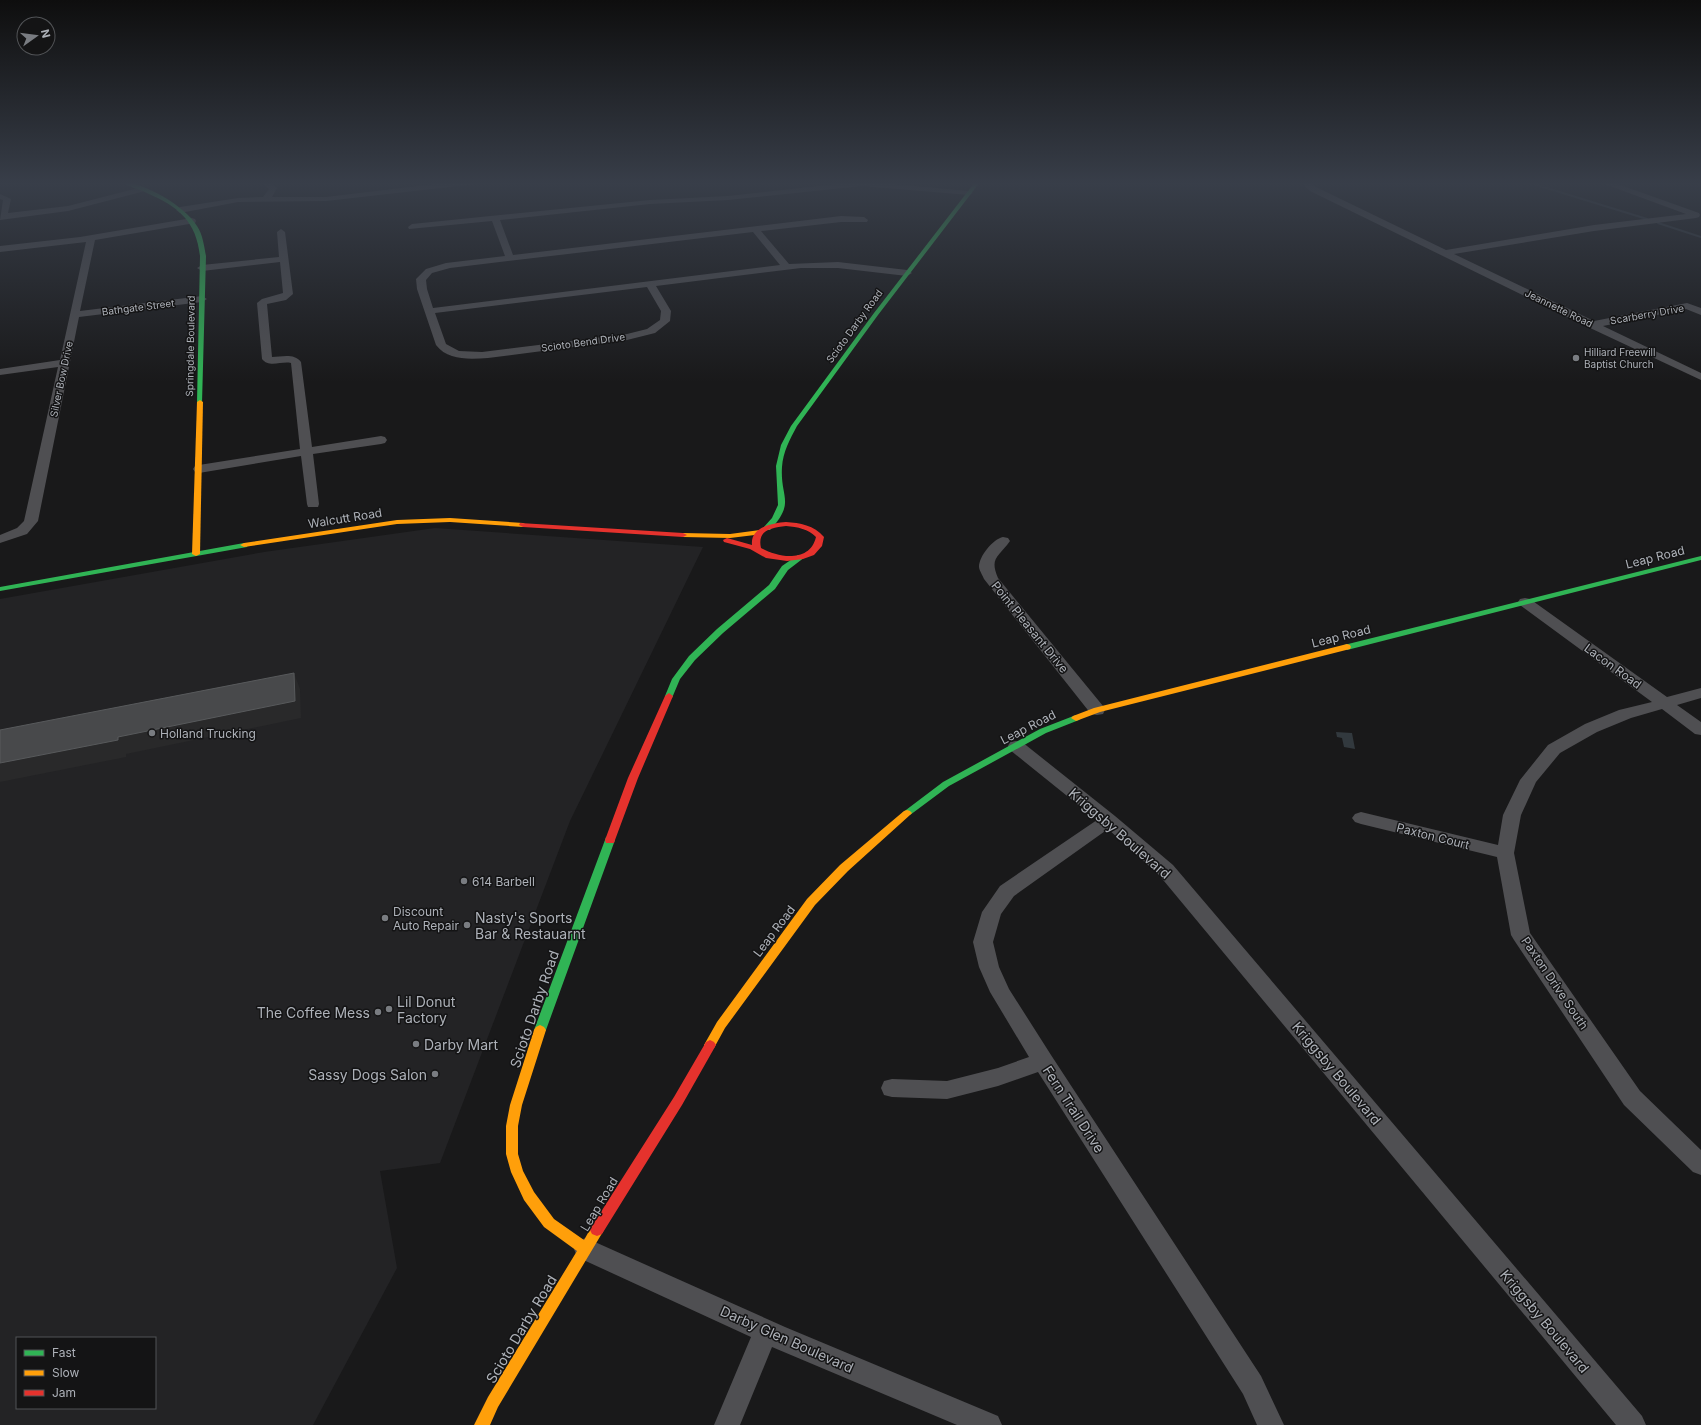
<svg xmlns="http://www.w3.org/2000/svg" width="1701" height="1425" font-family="Inter,sans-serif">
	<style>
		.built { fill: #232325; fill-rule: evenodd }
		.water { fill: #32393e }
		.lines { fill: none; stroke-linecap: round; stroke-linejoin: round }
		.stream { stroke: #32393e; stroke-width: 2 }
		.street { fill: #4f4f52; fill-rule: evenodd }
		.fast { fill: #30b455; fill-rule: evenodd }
		.slow { fill: #ff9f0a; fill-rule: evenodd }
		.jam { fill: #e5322d; fill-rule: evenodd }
		.shaded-wall { fill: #29292a }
		.building { fill: #48494b; stroke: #585a5c }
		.poi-dot { fill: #797c81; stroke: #141415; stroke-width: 1.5 }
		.labels { text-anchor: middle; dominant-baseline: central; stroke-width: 3; stroke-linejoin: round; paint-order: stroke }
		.far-street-label { font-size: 10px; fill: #adb1b8; stroke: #141415 }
		.far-poi-label { font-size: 10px; fill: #adb1b8; stroke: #141415; text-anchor: start }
		.street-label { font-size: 12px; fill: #adb1b8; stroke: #141415 }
		.poi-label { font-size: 12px; fill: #adb1b8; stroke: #141415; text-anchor: start }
		.near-street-label { font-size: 14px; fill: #adb1b8; stroke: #141415 }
		.near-poi-label { font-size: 14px; fill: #adb1b8; stroke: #141415; text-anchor: start }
	</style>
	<rect width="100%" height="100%" fill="#19191a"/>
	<!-- built -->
	<path class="built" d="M435 528 703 547 570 821 440 1163 380 1171 397 1268 313 1425H0V599L264 552ZM17 1338H155V1408H17Z"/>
	<!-- water -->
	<polygon class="water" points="1336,732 1352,733 1355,749 1344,747 1342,738 1337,737"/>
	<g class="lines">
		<!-- stream -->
		<g class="stream">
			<polyline points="1527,182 1647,219"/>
			<polyline points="1658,223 1701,237"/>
		</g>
		<!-- street -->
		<g class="street">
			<polygon points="262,182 271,182 277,188 272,197 326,197 451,182 480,182 476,184 326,201 238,202 180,213 176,210 180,207 238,198 263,197 269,189"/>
			<path d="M854 182H871L969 191 973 193 969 195 862 186 728 200 650 204 500 220 513 255 841 216 864 217 868 220 867 222H841L761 231 789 264 838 262 907 270 912 273 907 276 838 268H801L656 286 671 311 670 321 655 333 627 340 488 358C470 359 448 361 436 345L417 289 416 279 426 269 446 263 505 256 492 221 409 229 408 227 412 224 650 200 728 196ZM753 232 780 265 433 308 427 289 426 280 432 273 450 268ZM647 287 661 311 660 320 647 329 627 334 482 352 459 351 446 344 435 313Z"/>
			<polygon points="1304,182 1313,182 1312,184 1316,187 1446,250 1594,225 1686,214 1599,182 1612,182 1699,213 1700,215 1699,217 1696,218 1594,231 1454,254 1594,321 1687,303 1701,308 1701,315 1686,309 1603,326 1701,373 1701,380 1588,327 1310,191 1304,186"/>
			<polygon points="142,187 146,189 145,191 68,211 0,220 3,200 0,199 0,194 11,199 8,213 68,206"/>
			<polygon points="192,218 195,219 196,221 195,223 95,240 80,311 202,296 207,299 202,302 79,317 38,521 27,534 0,543 0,535 17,528 24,521 58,367 0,375 0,369 60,360 86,242 0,252 0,246 80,237"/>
			<path d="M281 229 285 232 293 294 286 300 267 304 272 357C282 357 294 353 301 362L312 447 381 436 385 437 387 440 385 443 381 444 313 454 319 504 318 507H308L307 504 301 456 199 473 195 472 193 469 195 466 199 465 300 449 291 363C281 361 269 368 262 359L257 303 262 299 283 293 280 262 202 271 197 268 202 265 279 257 277 232Z"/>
			<path d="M1003 537 1008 538 1010 541C999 557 989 557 998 578L1103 706 1105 710 1103 714 1097 715 1091 714 984 579C983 576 979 570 979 567 979 556 993 539 1003 537Z"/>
			<polygon points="1525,598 1530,599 1667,697 1701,688 1701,698 1677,705 1701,722 1701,735 1695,734 1662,709 1631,718 1597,732 1560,753 1536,782 1521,815 1514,853 1530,933 1640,1091 1701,1150 1701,1175 1693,1172 1624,1105 1514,940 1511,935 1497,857 1361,824 1355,822 1352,818 1355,814 1361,812 1498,845 1503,815 1520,780 1548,745 1585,724 1619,710 1652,702 1520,605 1518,602 1520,599"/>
			<polygon points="1016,741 1022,742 1115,816 1173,865 1642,1416 1646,1425 1616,1425 1159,875 1108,829 1014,896 1001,914 993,942 999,967 1009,989 1051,1055 1261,1376 1284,1425 1257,1425 1243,1394 1038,1072 998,1086 947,1099 892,1097 884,1095 881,1088 884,1081 892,1079 947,1081 998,1068 1029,1057 990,992 979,967 973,942 982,912 1000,886 1097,820 1010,750 1008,746 1010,742"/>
			<polygon points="586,1238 785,1327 998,1416 1002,1425 957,1425 772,1347 740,1425 714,1425 751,1337 577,1257 574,1249 577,1241"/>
		</g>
		<!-- fast -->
		<g class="fast">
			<path d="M121 182C144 182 185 206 197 226 203 235 204 246 206 256L202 403 197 402 200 256C196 221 179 207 147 193 139 189 129 187 121 182Z"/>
			<path d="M975 182H980L878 315 797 426C790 439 783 452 782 467 780 498 796 502 770 530H764L763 528 772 518 778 505 776 466 781 445 791 426 874 313Z"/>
			<polygon points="244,543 248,545 247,547 0,591 0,587"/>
			<polygon points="798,555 804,555 805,557 788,570 775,589 723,633 695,660 680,679 672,698 666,698 665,696 672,679 689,656 717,629 769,585 782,566"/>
			<polygon points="1701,556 1701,560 1347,650 1343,647 1344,645"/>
			<polygon points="1076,715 1081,718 1079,720 1046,733 949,786 910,815 904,815 902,813 943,782 1040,729"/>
			<polygon points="610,836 614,837 615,840 546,1030 544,1033 540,1035 536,1033 534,1030 605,840 606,837"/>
		</g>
		<!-- slow -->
		<g class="slow">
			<polygon points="200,400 203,402 200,554 196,556 192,554 197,402"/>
			<polygon points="450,518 523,523 527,525 523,527 450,522 397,524 244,547 240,545 244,543 397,520"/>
			<polygon points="760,530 763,530 763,534 730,538 683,537 679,535 683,533 730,534"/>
			<polygon points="1347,644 1350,645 1351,647 1350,649 1100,712 1076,721 1071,718 1073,716 1094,708"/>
			<polygon points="907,810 910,811 912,813 910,815 848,871 815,905 725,1028 714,1048 710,1050 706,1048 704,1045 717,1022 807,899 840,865 904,811"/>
			<polygon points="540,1025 544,1027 546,1030 522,1105 518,1126 518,1154 523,1171 534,1192 554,1219 584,1240 592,1226 597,1224 602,1226 604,1230 498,1407 490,1425 474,1425 488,1397 577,1251 544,1227 524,1200 511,1172 506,1154 506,1126 510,1105 534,1030 536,1027"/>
		</g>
		<!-- jam -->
		<g class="jam">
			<path d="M786 522C800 523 814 525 824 537L822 546 814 555 803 559 787 561 766 558 750 549 724 542 723 540 727 538 752 545C750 527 773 523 786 522ZM786 526C798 527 808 529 816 537 810 563 778 558 761 548 757 530 771 528 786 526Z"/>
			<polygon points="520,523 683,533 687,535 683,537 523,527 519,525"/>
			<polygon points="669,693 673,696 638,778 615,840 614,843 606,843 605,840 628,778 665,696"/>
			<polygon points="710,1040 714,1042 716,1045 682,1105 602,1234 597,1236 592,1234 590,1230 592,1226 674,1097 706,1042"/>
		</g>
	</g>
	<!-- shaded-wall -->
	<polygon class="shaded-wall" points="294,673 300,689 301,718 126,754 126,757 0,782 0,763"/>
	<!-- building -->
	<polygon class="building" points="294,673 295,701 118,737 118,740 0,763 0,730"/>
	<!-- sky -->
	<linearGradient id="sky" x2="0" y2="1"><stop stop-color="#0e0e0e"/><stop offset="0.48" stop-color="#383e49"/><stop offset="1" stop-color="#383e49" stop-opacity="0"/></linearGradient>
	<rect width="1701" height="382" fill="url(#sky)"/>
	<!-- markers -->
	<g class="poi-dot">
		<circle cx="1576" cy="358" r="4"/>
		<circle cx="152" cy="733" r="4"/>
		<circle cx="464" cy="881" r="4"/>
		<circle cx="385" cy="918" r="4"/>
		<circle cx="467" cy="925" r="4"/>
		<circle cx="389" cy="1009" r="4"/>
		<circle cx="378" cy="1012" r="4"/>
		<circle cx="416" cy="1044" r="4"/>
		<circle cx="435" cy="1074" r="4"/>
	</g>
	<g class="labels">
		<!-- far-street labels -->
		<g class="far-street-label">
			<text transform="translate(138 307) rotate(-7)">Bathgate Street</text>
			<text transform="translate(1559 308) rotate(26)">Jeannette Road</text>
			<text transform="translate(1647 314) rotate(-10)">Scarberry Drive</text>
			<text transform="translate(854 326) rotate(-54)">Scioto Darby Road</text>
			<text transform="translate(583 342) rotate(-8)">Scioto Bend Drive</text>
			<text transform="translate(190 346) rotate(-89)">Springdale Boulevard</text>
			<text transform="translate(61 379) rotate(-78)">Silver Bow Drive</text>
		</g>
		<!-- far-poi labels -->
		<g class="far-poi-label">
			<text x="1584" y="352">Hilliard Freewill<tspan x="1584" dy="12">Baptist Church</tspan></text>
		</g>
		<!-- street labels -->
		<g class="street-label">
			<text transform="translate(345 518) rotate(-9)">Walcutt Road</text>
			<text transform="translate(1655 557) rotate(-14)">Leap Road</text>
			<text transform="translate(1030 627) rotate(51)">Point Pleasant Drive</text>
			<text transform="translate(1341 636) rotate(-14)">Leap Road</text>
			<text transform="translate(1613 666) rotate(36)">Lacon Road</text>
			<text transform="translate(1028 727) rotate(-27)">Leap Road</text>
			<text transform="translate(1433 836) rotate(14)">Paxton Court</text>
			<text transform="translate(774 931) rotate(-53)">Leap Road</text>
			<text transform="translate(1555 983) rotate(56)">Paxton Drive South</text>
			<text transform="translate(599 1204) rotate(-59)">Leap Road</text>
		</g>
		<!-- poi labels -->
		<g class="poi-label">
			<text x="160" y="733">Holland Trucking</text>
			<text x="472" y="881">614 Barbell</text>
			<text x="393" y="911">Discount<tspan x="393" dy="14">Auto Repair</tspan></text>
		</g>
		<!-- near-street labels -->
		<g class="near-street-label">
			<text transform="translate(1120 833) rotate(41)">Kriggsby Boulevard</text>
			<text transform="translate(534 1009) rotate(-71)">Scioto Darby Road</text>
			<text transform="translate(1337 1073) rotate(50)">Kriggsby Boulevard</text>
			<text transform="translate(1074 1109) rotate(57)">Fern Trail Drive</text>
			<text transform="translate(1545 1321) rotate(50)">Kriggsby Boulevard</text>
			<text transform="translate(521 1329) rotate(-59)">Scioto Darby Road</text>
			<text transform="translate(787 1339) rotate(24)">Darby Glen Boulevard</text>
		</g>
		<!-- near-poi labels -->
		<g class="near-poi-label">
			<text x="475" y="917">Nasty's Sports<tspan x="475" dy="16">Bar &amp; Restauarnt</tspan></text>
			<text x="397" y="1001">Lil Donut<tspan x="397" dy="16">Factory</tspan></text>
			<text x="370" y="1012" text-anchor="end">The Coffee Mess</text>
			<text x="424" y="1044">Darby Mart</text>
			<text x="427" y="1074" text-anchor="end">Sassy Dogs Salon</text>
		</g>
	</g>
	<!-- legend -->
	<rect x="16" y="1337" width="140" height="72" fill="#141415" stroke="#515356"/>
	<rect x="24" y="1350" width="20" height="6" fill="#30b455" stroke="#515356"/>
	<text x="52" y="1357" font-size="12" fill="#adb1b8">Fast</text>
	<rect x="24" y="1370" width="20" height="6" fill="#ff9f0a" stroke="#515356"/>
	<text x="52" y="1377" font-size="12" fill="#adb1b8">Slow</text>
	<rect x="24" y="1390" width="20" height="6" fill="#e5322d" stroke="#515356"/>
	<text x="52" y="1397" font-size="12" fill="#adb1b8">Jam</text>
	<!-- north arrow -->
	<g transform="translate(36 36) rotate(76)"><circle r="19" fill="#141415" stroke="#515356"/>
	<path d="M0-3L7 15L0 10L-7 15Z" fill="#797c81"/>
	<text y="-6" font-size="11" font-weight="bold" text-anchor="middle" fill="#adb1b8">N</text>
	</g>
</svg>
